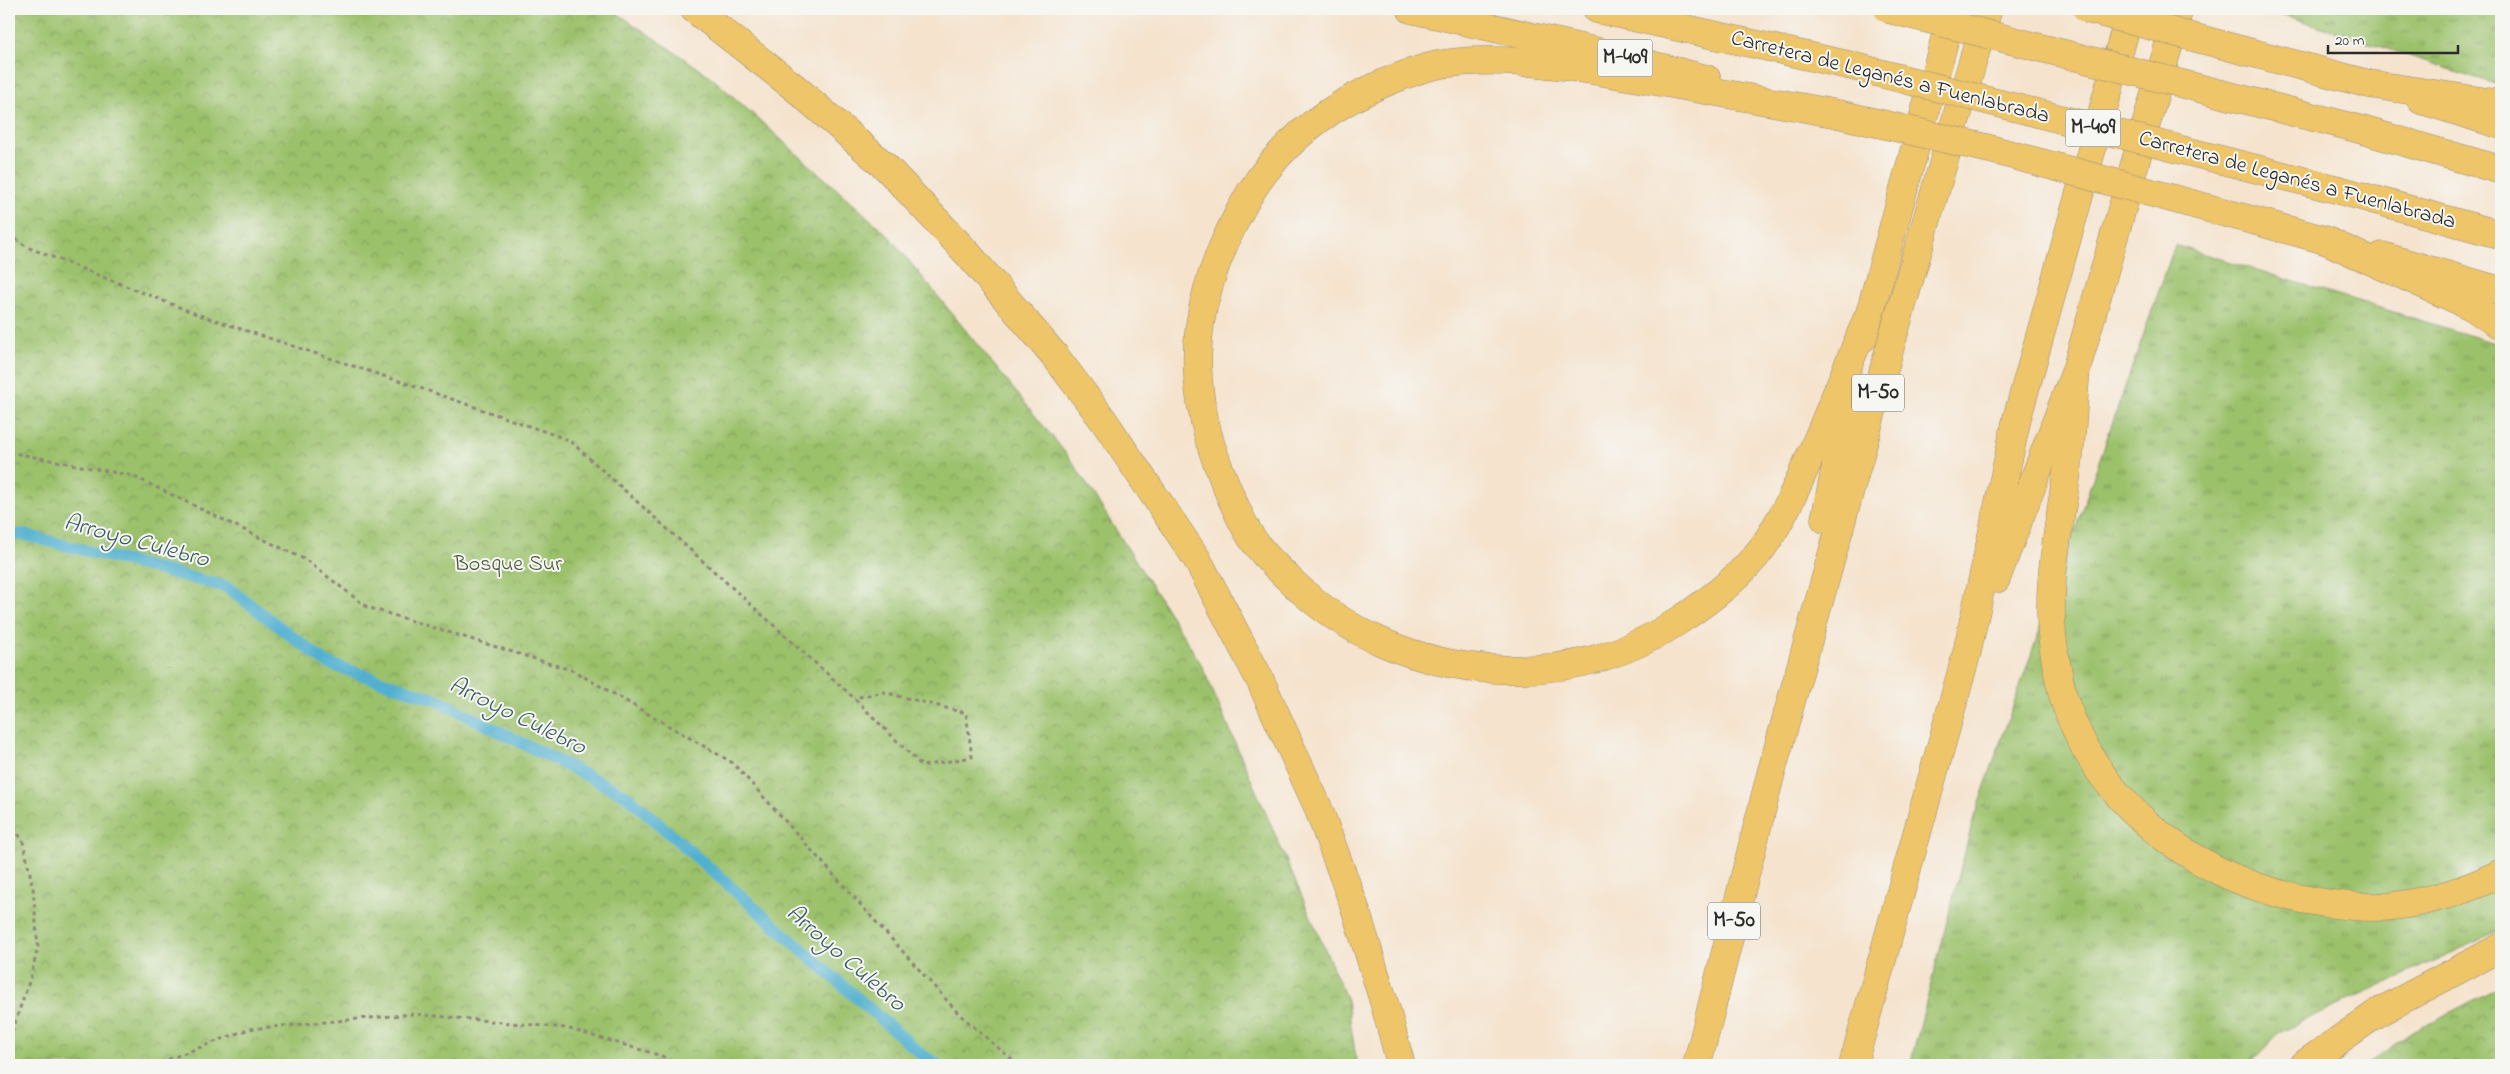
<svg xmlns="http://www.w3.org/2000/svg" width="2510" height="1074" font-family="'Indie Flower',sans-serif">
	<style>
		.grass { fill: url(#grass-tufts); stroke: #63764b }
		.park { fill: url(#park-crowns); stroke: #63764b }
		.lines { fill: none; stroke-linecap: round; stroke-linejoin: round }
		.stream { stroke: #51b0d0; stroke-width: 12 }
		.trunk-casing { stroke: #90877c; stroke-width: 29 }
		.motorway-casing { stroke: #90877c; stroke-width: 29 }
		.path { stroke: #90877c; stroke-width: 3; stroke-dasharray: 4 4; stroke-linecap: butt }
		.trunk { stroke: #eec569; stroke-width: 28 }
		.motorway { stroke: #eec569; stroke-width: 28 }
		.trunk-bridge-casing { stroke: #90877c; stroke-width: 29; stroke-linecap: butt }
		.trunk-bridge { stroke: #eec569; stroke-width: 28 }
		.labels { text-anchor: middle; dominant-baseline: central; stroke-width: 4; stroke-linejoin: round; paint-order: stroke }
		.shield { fill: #f6f6f2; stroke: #686867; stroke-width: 1 }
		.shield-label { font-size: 21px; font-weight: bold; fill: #2b2b2b }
		.street-label { font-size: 22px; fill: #2b2b2b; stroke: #f6f6f2 }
		.park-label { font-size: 22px; fill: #4d583e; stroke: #f6f6f2 }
		.water-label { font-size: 24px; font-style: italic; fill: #385a65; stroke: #f6f6f2 }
	</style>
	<defs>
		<pattern id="grass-tufts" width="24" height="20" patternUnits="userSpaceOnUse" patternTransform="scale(1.25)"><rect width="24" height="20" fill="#9bc16b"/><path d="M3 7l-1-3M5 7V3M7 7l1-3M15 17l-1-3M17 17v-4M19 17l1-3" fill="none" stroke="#7f9d58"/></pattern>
		<pattern id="park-crowns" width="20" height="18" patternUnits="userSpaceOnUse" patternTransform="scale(1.25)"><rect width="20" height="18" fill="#9bc16b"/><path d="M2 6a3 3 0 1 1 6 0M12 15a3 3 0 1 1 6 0" fill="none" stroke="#7f9d58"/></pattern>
	</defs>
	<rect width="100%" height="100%" fill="#f6f6f2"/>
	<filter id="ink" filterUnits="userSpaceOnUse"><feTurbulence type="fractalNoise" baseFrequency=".02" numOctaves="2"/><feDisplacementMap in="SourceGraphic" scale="10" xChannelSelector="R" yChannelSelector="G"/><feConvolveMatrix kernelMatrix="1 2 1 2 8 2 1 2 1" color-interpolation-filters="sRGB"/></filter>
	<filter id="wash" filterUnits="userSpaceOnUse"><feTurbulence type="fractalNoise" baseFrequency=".0096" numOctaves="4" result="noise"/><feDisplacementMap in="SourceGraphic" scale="20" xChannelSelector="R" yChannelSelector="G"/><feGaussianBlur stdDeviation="1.12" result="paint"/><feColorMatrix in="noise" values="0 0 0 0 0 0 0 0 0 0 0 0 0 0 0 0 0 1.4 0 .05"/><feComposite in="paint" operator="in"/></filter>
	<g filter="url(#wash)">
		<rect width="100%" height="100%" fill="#f5e3ce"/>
		<!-- grass -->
		<g class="grass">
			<polygon points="2266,9 2501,9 2501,86"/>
			<polygon points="2175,245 2501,345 2501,930 2281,1031 2248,1065 1910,1065 1974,817"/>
		</g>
		<!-- park -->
		<g class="park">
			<polygon points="9,9 611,9 710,76 888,235 1072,461 1200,662 1347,1000 1357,1065 9,1065"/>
			<polygon points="2501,986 2501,1065 2366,1065 2412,1032"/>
		</g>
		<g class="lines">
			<!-- stream -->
			<polyline class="stream" points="9,534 25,535 227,587 327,663 435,699 627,796 921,1054 938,1065"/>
		</g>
	</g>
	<g filter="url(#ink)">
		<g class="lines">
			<!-- trunk casing -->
			<g class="trunk-casing">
				<g id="trunk">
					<polyline points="1411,9 1616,56 1707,79"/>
					<polyline points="1597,9 1848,65"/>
					<polyline points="2421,100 2501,125"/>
					<polyline points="2352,127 2501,170"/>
					<polyline points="2339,190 2501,235"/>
					<polyline points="2382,256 2501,291"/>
				</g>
			</g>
			<!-- motorway casing -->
			<g class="motorway-casing">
				<g id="motorway">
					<polyline points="694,9 794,87 886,167 968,254 1055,356 1104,421 1197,559 1260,680 1317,805 1354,905 1386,1009 1401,1065"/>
					<polyline points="2369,84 2501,104"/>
					<path d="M1838 114C1777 103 1716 92 1655 81 1590 69 1509 54 1443 64 1428 66 1413 72 1399 77 1330 103 1274 145 1240 211 1221 247 1206 284 1200 324 1192 375 1203 431 1223 478 1231 498 1240 519 1251 537 1261 552 1275 566 1288 578 1343 633 1418 665 1495 669 1563 673 1623 658 1680 620 1709 601 1742 575 1763 547 1788 511 1804 470 1821 431 1836 394 1852 356 1867 319"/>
					<polyline points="2325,240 2471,306 2501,326"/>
					<polyline points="1863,338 1953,9"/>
					<path d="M2076 370C2073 402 2072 434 2068 465 2060 526 2044 589 2054 650 2057 668 2060 688 2066 705 2105 817 2212 887 2325 903 2347 906 2372 909 2394 906 2431 901 2468 890 2501 873"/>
					<polyline points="1825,519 1853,385"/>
					<polyline points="1996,579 2076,370 2179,9"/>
					<polyline points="1697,1065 1770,777 1894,333 1988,9"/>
					<polyline points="1853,1065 1967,652 2017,418 2131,9"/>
					<polyline points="2303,1065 2379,1012 2501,947"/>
				</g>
			</g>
			<!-- path -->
			<g class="path">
				<polyline points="9,234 27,247 199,315 426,390 569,440 854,698 922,766 972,757 966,713 883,692 854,698"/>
				<polyline points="9,452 133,476 306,560 367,607 574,671 733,763 959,1014 1018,1065"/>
				<polyline points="9,821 23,841 33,888 38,947 31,976 9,1040"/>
				<polyline points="153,1065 249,1029 414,1014 566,1028 662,1056 679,1065"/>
			</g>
			<!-- trunk -->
			<use href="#trunk" class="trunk"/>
			<!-- motorway -->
			<use href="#motorway" class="motorway"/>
			<!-- trunk-bridge casing -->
			<g class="trunk-bridge-casing">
				<g id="trunk-bridge">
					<polyline points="1888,9 2352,127"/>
					<polyline points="2087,9 2369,84"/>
					<polyline points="1848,65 2339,190"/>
					<polyline points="1838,114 1990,149 2325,240"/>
				</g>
			</g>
			<!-- trunk-bridge -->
			<use href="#trunk-bridge" class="trunk-bridge"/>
		</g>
	</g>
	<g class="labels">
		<!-- shield labels -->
		<g class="shield">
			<rect x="1597.5" y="39.5" width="55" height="37" rx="4"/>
			<rect x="2065.5" y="109.5" width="55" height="37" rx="4"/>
			<rect x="1852" y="374.5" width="52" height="37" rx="4"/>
			<rect x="1708" y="902.5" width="52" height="37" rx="4"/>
		</g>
		<g class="shield-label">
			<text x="1625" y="58">M-409</text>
			<text x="2093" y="128">M-409</text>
			<text x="1878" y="393">M-50</text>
			<text x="1734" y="921">M-50</text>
		</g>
		<!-- street labels -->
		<g class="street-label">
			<text transform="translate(1890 78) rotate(14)">Carretera de Leganés a Fuenlabrada</text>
			<text transform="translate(2297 181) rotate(15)">Carretera de Leganés a Fuenlabrada</text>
		</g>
		<!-- park labels -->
		<g class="park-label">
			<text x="508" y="565">Bosque Sur</text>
		</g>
		<!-- water labels -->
		<g class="water-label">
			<text transform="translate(136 542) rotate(15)">Arroyo Culebro</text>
			<text transform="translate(517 717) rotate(26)">Arroyo Culebro</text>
			<text transform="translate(845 959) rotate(41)">Arroyo Culebro</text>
		</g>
	</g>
	<!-- margin -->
	<rect width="2510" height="1074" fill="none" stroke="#f6f6f2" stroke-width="30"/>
	<!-- scale -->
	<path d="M2328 45v8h130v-8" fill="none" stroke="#2b2b2b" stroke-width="2.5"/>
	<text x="2335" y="45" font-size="15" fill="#2b2b2b" stroke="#f6f6f2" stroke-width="4" paint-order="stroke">20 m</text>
</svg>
